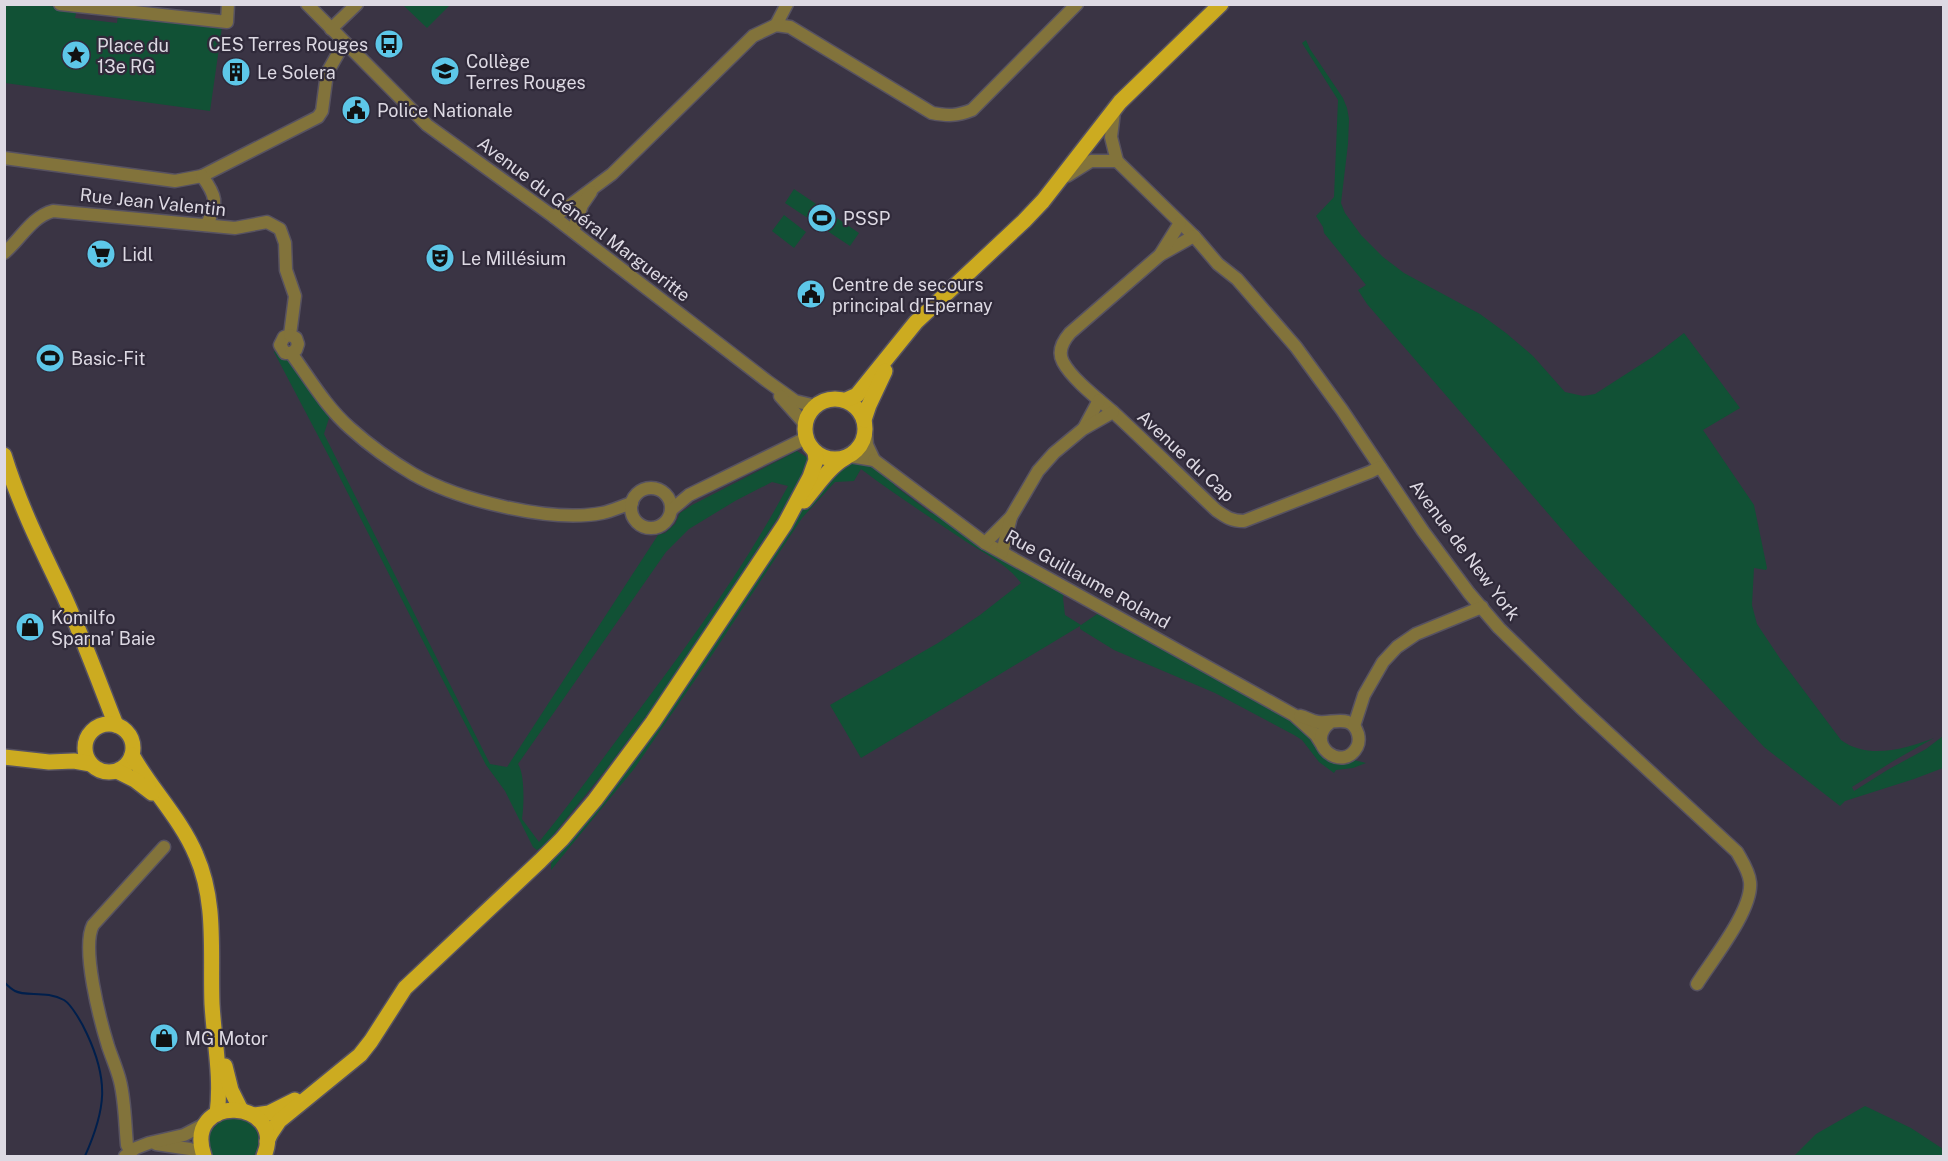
<svg xmlns="http://www.w3.org/2000/svg" width="1948" height="1161" font-family="'Public Sans',sans-serif">
	<style>
		.green { fill: #115135; fill-rule: evenodd }
		.lines { fill: none; stroke-linecap: round; stroke-linejoin: round }
		.stream { stroke: #001f4c; stroke-width: 2 }
		.minor-casing { stroke: #575261; stroke-width: 15 }
		.major-casing { stroke: #575261; stroke-width: 18 }
		.minor { stroke: #82733b; stroke-width: 12 }
		.major { stroke: #ccab20; stroke-width: 15 }
		.labels { text-anchor: middle; dominant-baseline: central; stroke-width: 4.5; stroke-linejoin: round; paint-order: stroke }
		.poi-label { font-size: 18px; fill: #ddd9e3; stroke: #302a3a; text-anchor: start }
		.street-label { font-size: 18px; fill: #ddd9e3; stroke: #302a3a }
	</style>
	<rect width="100%" height="100%" fill="#3a3444"/>
	<!-- green -->
	<g class="green">
		<polygon points="5,5 39,5 77,9 75,18 117,23 118,14 222,27 210,111 5,83"/>
		<polygon points="403,5 450,5 427,28"/>
		<path d="M1306 40 1310 49 1343 98 1347 108 1349 119 1348 144 1341 203 1345 213 1361 235 1383 257 1404 273 1480 314 1506 333 1533 356 1565 392 1583 396 1595 394 1654 356 1684 333 1740 408 1703 430 1754 505 1767 568 1766 570 1754 568 1752 605 1757 624 1781 660 1841 740C1868 760 1905 749 1934 738L1895 760 1852 787 1854 791 1889 769 1926 749 1943 736V768L1914 779 1845 801 1840 806 1764 747 1577 547 1367 304 1358 290 1366 285 1324 233 1323 227 1316 216 1334 197 1338 100 1302 43Z"/>
		<polygon points="794,189 859,233 850,246 785,203"/>
		<polygon points="784,215 806,232 794,248 772,231"/>
		<path d="M275 351 289 358 312 394 330 415 324 434 490 764 507 767 658 535 665 533 675 524 680 513 692 505 797 451 808 458 805 469 779 516 663 694 604 772 546 844 537 850 533 847 505 791 486 765 336 470 274 352ZM772 482 788 486C743 570 687 646 630 722 600 762 571 803 539 842L522 819C524 806 525 774 518 764L666 552 689 529 735 501Z"/>
		<path d="M850 460 870 464 891 479 895 486 931 513 940 515 1064 592 1063 598 1065 615 1081 625 1100 612 1277 710 1313 736 1319 751 1326 759 1335 763 1354 760 1366 763 1353 768 1336 770 1334 773 1319 762 1302 740 1294 735 1215 693 1114 650 1080 629V626L861 758 830 705 938 643 980 615 1021 583C1007 564 985 554 965 541 930 517 895 495 861 469L854 481 835 482 802 518 708 661 634 769 551 870V864L554 858 575 836 602 803 675 700 694 677 717 635 798 514 838 465Z"/>
		<polygon points="1865,1106 1911,1128 1943,1149 1943,1156 1794,1156 1816,1134"/>
		<path d="M236 1115C255 1124 265 1134 254 1156H209L207 1131 212 1130 217 1124V1119Z"/>
	</g>
	<g class="lines">
		<!-- stream -->
		<path class="stream" d="M4 982C7 985 11 989 15 991 26 997 47 990 64 1000 72 1005 83 1025 87 1034 109 1081 106 1109 85 1156"/>
		<!-- minor casing -->
		<g class="minor-casing">
			<g id="minor">
				<polyline points="60,4 227,22 228,4"/>
				<polyline points="307,4 427,125 554,217 767,381 795,401 816,406"/>
				<polyline points="776,25 787,4"/>
				<polyline points="331,29 357,4"/>
				<polyline points="4,158 175,181 202,176 318,117 322,111 327,73 344,43"/>
				<path d="M1117 161 1194 236 1218 264 1237 279 1296 347 1342 410 1423 531 1469 593 1499 628 1580 707 1737 852C1742 861 1749 871 1750 882 1753 910 1712 960 1697 984"/>
				<path d="M202 176C216 195 219 204 206 225"/>
				<polyline points="1067,176 1091,161 1117,161 1111,137 1114,112"/>
				<path d="M554 217 612 174 753 36 776 25 790 27 932 113C948 116 957 116 972 110L1077 4"/>
				<polyline points="573,231 582,205 591,192"/>
				<path d="M1194 236 1160 255 1070 333C1063 341 1057 351 1063 362 1072 379 1098 399 1112 411 1147 443 1181 477 1216 510 1226 517 1231 521 1244 521L1370 472 1380 467"/>
				<path d="M4 253C21 239 31 217 53 211L235 228 267 222 280 229 285 243 286 270 295 296 290 335 284 337 280 345 285 353H291"/>
				<polyline points="1160,255 1180,223"/>
				<path d="M290 335 296 338 298 344 296 350 291 353C310 379 326 407 350 428 369 445 391 461 413 474 458 500 550 523 602 513 612 511 622 506 632 503"/>
				<polyline points="780,396 805,424"/>
				<polyline points="1084,428 1099,400"/>
				<polyline points="850,456 874,460 867,445 866,434"/>
				<polyline points="874,460 985,543 1294,715 1316,735 1321,743"/>
				<circle cx="651" cy="508" r="20"/>
				<polyline points="671,510 689,495 806,438"/>
				<polyline points="985,543 1011,517 1038,471 1054,453 1083,429 1113,412"/>
				<polyline points="1002,552 1011,517"/>
				<path d="M1300 716C1306 717 1311 721 1318 722 1332 724 1352 713 1358 734 1359 738 1359 743 1357 747 1343 774 1302 743 1331 722"/>
				<polyline points="1354,726 1364,695 1383,662 1397,647 1416,634 1482,607"/>
				<polyline points="156,1144 190,1149 203,1154"/>
				<path d="M131 1152 127 1145C125 1124 125 1101 120 1081 117 1069 112 1058 108 1046 100 1020 81 948 93 925L164 847"/>
				<polyline points="125,1156 136,1148 149,1143 184,1135 207,1123"/>
			</g>
		</g>
		<!-- major casing -->
		<g class="major-casing">
			<g id="major">
				<circle cx="835" cy="429" r="30"/>
				<polyline points="846,400 857,395 916,322 1024,221 1043,201 1120,102 1221,4"/>
				<polyline points="864,420 869,405 885,371"/>
				<path d="M4 455C19 504 42 550 64 596 83 638 99 682 116 725"/>
				<path d="M804 501C817 486 829 467 845 458"/>
				<circle cx="109" cy="748" r="24"/>
				<path d="M132 755C151 789 181 819 196 855 217 902 210 954 212 1004 214 1041 222 1077 217 1114"/>
				<polyline points="4,757 49,762 74,761 91,764"/>
				<polyline points="117,771 135,780 152,793"/>
				<polyline points="225,1066 231,1090 241,1110"/>
				<polyline points="254,1115 269,1113 295,1100"/>
				<polyline points="267,1141 271,1133 279,1121 360,1055 371,1041 405,988 540,861 562,839 595,800 653,722 785,524 810,477 816,460 815,452"/>
				<path d="M204 1156C182 1092 288 1098 264 1156"/>
			</g>
		</g>
		<!-- minor -->
		<use href="#minor" class="minor"/>
		<!-- major -->
		<use href="#major" class="major"/>
	</g>
	<!-- icons -->
	<defs>
		<g id="bus-disc" transform="scale(1.5)"><circle r="9.5" fill="#5dc7e8" stroke="#302a3a"/><path d="M-5-6H5V4H4V6H2V4H-2V6H-4V4H-5ZM-3.5-4V0h7V-4ZM-3.5 1.2v1.5H-2V1.2ZM2 1.2v1.5H3.5V1.2Z" fill="#111"/></g>
		<g id="sight-disc" transform="scale(1.5)"><circle r="9.5" fill="#5dc7e8" stroke="#302a3a"/><path d="M0-6L1.8-2.2L6-1.7L2.9 1.2L3.7 5.4L0 3.3L-3.7 5.4L-2.9 1.2L-6-1.7L-1.8-2.2Z" fill="#111"/></g>
		<g id="school-disc" transform="scale(1.5)"><circle r="9.5" fill="#5dc7e8" stroke="#302a3a"/><path d="M0-5L7-2L0 1L-7-2ZM-4 1L0 2.5L4 1V4Q0 6-4 4Z" fill="#111"/></g>
		<g id="building-disc" transform="scale(1.5)"><circle r="9.5" fill="#5dc7e8" stroke="#302a3a"/><path d="M-4-6H4V6H1V3H-1V6H-4ZM-2.5-4.3h1.7v1.8h-1.7ZM.8-4.3h1.7v1.8H.8ZM-2.5-1h1.7V.8h-1.7ZM.8-1h1.7V.8H.8Z" fill="#111"/></g>
		<g id="civic-disc" transform="scale(1.5)"><circle r="9.5" fill="#5dc7e8" stroke="#302a3a"/><path d="M-.6-6.5H3V-4.5H.6V-3L4-1V1h2V6H-6V1h2V-1L-.6-3ZM-1.2 2.5V6h2.4V2.5Z" fill="#111"/></g>
		<g id="stadium-disc" transform="scale(1.5)"><circle r="9.5" fill="#5dc7e8" stroke="#302a3a"/><path d="M0-5a6.5 5 0 1 0 0 10a6.5 5 0 1 0 0-10ZM-3.5-1.8h7v3.6h-7Z" fill="#111"/></g>
		<g id="supermarket-disc" transform="scale(1.5)"><circle r="9.5" fill="#5dc7e8" stroke="#302a3a"/><path d="M-6-5.5h2.5l.6 2H6L4.5 2H-2.5L-4.4-4H-6ZM-1.5 3.2a1.3 1.3 0 1 0 .1 0ZM3 3.2a1.3 1.3 0 1 0 .1 0Z" fill="#111"/></g>
		<g id="theatre-disc" transform="scale(1.5)"><circle r="9.5" fill="#5dc7e8" stroke="#302a3a"/><path d="M-5-5.5Q0-4 5-5.5V0Q5 5 0 6Q-5 5-5 0ZM-3.3-2.5H-1v1.5H-3.3ZM1-2.5H3.3v1.5H1ZM-2.8 1Q0 5.5 2.8 1Z" fill="#111"/></g>
		<g id="shop-disc" transform="scale(1.5)"><circle r="9.5" fill="#5dc7e8" stroke="#302a3a"/><path d="M-5-2.5h2.3a2.7 3.5 0 0 1 5.4 0H5L5.5 6h-11ZM-1.5-2.5h3a1.5 2.3 0 0 0-3 0Z" fill="#111"/></g>
	</defs>
	<g fill-rule="evenodd">
		<use href="#bus-disc" x="389" y="44"/>
		<use href="#sight-disc" x="76" y="55"/>
		<use href="#school-disc" x="445" y="71"/>
		<use href="#building-disc" x="236" y="72"/>
		<use href="#civic-disc" x="356" y="110"/>
		<use href="#stadium-disc" x="822" y="218"/>
		<use href="#supermarket-disc" x="101" y="254"/>
		<use href="#theatre-disc" x="440" y="258"/>
		<use href="#civic-disc" x="811" y="294"/>
		<use href="#stadium-disc" x="50" y="358"/>
		<use href="#shop-disc" x="30" y="627"/>
		<use href="#shop-disc" x="164" y="1038"/>
	</g>
	<g class="labels">
		<!-- poi labels -->
		<g class="poi-label">
			<text x="368" y="44" text-anchor="end">CES Terres Rouges</text>
			<text x="97" y="45">Place du<tspan x="97" dy="21">13e RG</tspan></text>
			<text x="466" y="61">Collège<tspan x="466" dy="21">Terres Rouges</tspan></text>
			<text x="257" y="72">Le Solera</text>
			<text x="377" y="110">Police Nationale</text>
			<text x="843" y="218">PSSP</text>
			<text x="122" y="254">Lidl</text>
			<text x="461" y="258">Le Millésium</text>
			<text x="832" y="284">Centre de secours<tspan x="832" dy="21">principal d'Epernay</tspan></text>
			<text x="71" y="358">Basic-Fit</text>
			<text x="51" y="617">Komilfo<tspan x="51" dy="21">Sparna' Baie</tspan></text>
			<text x="185" y="1038">MG Motor</text>
		</g>
		<!-- street labels -->
		<g class="street-label">
			<text transform="translate(153 202) rotate(6)">Rue Jean Valentin</text>
			<text transform="translate(584 219) rotate(37)">Avenue du Général Margueritte</text>
			<text transform="translate(1186 456) rotate(43)">Avenue du Cap</text>
			<text transform="translate(1465 550) rotate(53)">Avenue de New York</text>
			<text transform="translate(1088 579) rotate(29)">Rue Guillaume Roland</text>
		</g>
	</g>
	<!-- border -->
	<rect width="1948" height="1161" fill="none" stroke="#ddd9e3" stroke-width="12"/>
</svg>
